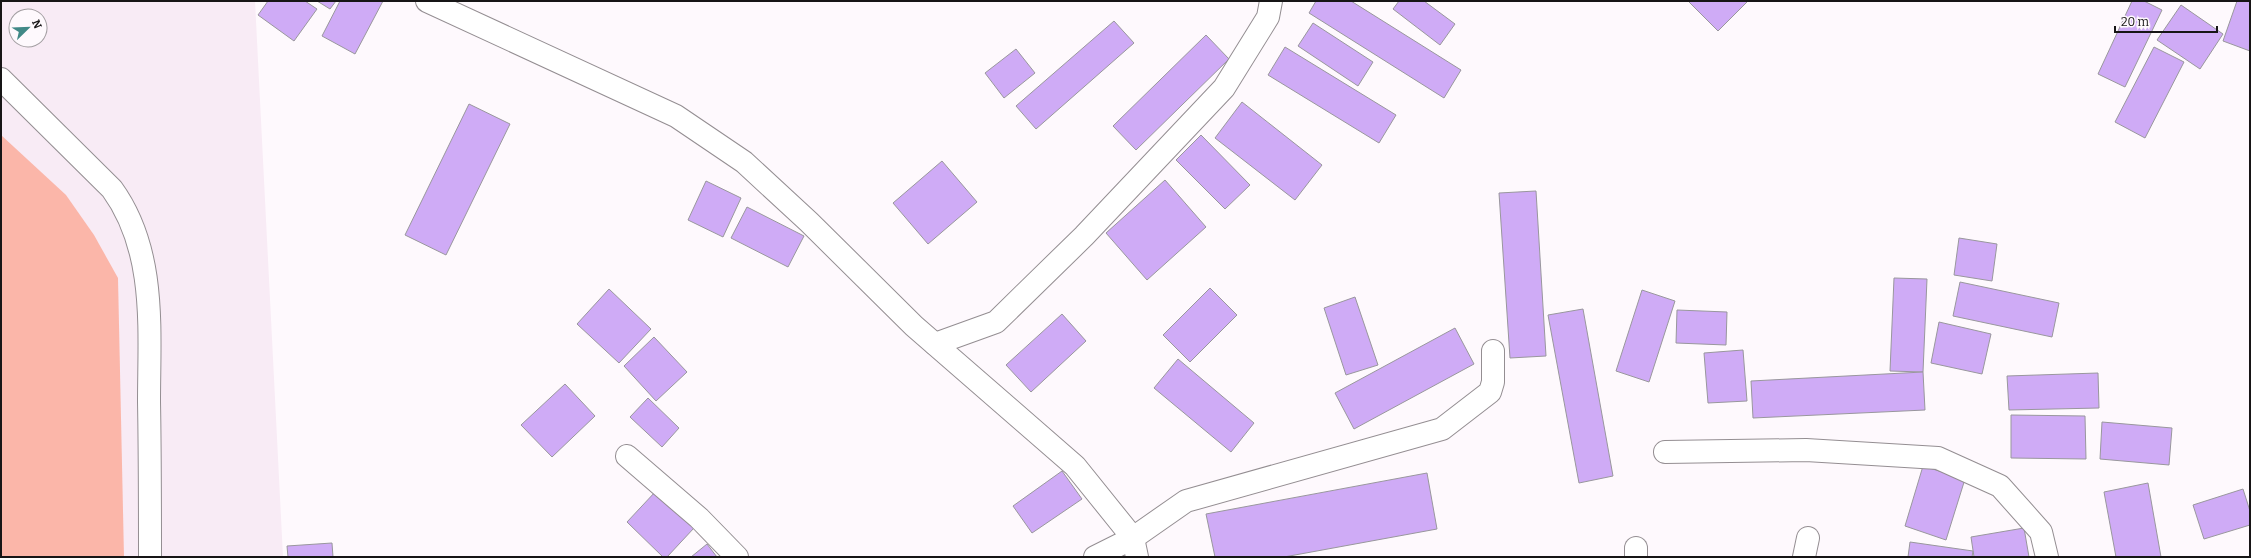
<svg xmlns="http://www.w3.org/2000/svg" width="2251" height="558" font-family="Bitter,serif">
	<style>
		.built { fill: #f8ebf5; fill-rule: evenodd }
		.green { fill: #fbb6a9 }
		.building { fill: #cfabf6; stroke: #99979d }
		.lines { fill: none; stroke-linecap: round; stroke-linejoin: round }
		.minor-casing { stroke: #948e92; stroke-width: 24 }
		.minor { stroke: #fff; stroke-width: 22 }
	</style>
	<rect width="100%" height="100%" fill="#fef9fd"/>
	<!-- built -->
	<path class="built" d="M1 1H255L283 557H1ZM16 16H40V40H16Z"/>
	<!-- green -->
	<polygon class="green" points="1,135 66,195 94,235 118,278 124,557 1,557"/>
	<!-- building -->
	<g class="building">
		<polygon points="268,1 305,1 317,9 294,41 258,15"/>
		<polygon points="317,1 336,1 330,9"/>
		<polygon points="340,1 383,1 355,54 322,36"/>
		<polygon points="1316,1 1351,1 1461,70 1444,98 1309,13"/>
		<polygon points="1399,1 1424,1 1455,24 1440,45 1393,9"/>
		<polygon points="1688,1 1748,1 1718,31"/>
		<polygon points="2132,1 2144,1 2162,10 2125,87 2098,74"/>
		<polygon points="2237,1 2250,1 2250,51 2223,41"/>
		<polygon points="2181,5 2223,34 2200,69 2157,40"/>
		<polygon points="1114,21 1134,43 1036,129 1016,106"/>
		<polygon points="1313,23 1373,62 1358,86 1298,46"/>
		<polygon points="1206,35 1229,59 1136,150 1113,126"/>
		<polygon points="1285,47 1396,115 1379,143 1268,75"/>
		<polygon points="2154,47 2184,62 2145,138 2115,122"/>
		<polygon points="1016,49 1035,73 1004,98 985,73"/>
		<polygon points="1242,102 1322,165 1295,200 1215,138"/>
		<polygon points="469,104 510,124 446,255 405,235"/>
		<polygon points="1201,135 1250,185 1225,209 1176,160"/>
		<polygon points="942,161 977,202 928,244 893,203"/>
		<polygon points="1165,180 1206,227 1147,280 1106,233"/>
		<polygon points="706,181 741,198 723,237 688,220"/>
		<polygon points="1536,191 1546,356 1510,358 1499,193"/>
		<polygon points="747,207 804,236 788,267 731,238"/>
		<polygon points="1959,238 1997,244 1992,281 1954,275"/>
		<polygon points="1894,278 1927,279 1923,372 1890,371"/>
		<polygon points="1960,282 2059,303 2052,337 1953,316"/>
		<polygon points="1210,288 1237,315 1190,362 1163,335"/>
		<polygon points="609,289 651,329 619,363 577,324"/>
		<polygon points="1642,290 1675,301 1649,382 1616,371"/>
		<polygon points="1355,297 1378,365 1346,375 1324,308"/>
		<polygon points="1583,309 1613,476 1579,483 1548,315"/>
		<polygon points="1677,310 1727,312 1726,345 1676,343"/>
		<polygon points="1062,314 1086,341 1031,392 1006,365"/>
		<polygon points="1939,322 1991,334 1982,374 1931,363"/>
		<polygon points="1455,328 1474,364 1354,429 1335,393"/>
		<polygon points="654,337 687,372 656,401 624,366"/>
		<polygon points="1743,350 1747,401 1708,403 1704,353"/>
		<polygon points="1178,359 1254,423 1231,452 1154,388"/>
		<polygon points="1923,372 1925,410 1753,418 1751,381"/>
		<polygon points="2098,373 2099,408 2009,410 2007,376"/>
		<polygon points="565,384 595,416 552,457 521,425"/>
		<polygon points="648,398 679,428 662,447 630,417"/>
		<polygon points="2011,415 2085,416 2086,459 2011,458"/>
		<polygon points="2102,422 2172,428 2169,465 2100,459"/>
		<polygon points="1923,466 1965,479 1946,540 1905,526"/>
		<polygon points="1062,471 1082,499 1032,533 1013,506"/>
		<polygon points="1427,473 1437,529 1284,557 1215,557 1206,514"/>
		<polygon points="2148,483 2161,557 2116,557 2104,492"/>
		<polygon points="2243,489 2250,511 2250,525 2204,539 2193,505"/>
		<polygon points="656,491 694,528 667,557 663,557 627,522"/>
		<polygon points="2024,528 2029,557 1974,557 1971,537"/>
		<polygon points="1910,542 1973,551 1972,557 1908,557"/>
		<polygon points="332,543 333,557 288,557 287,546"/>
		<polygon points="707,544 717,557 691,557"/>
	</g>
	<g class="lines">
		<!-- minor casing -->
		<g class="minor-casing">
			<g id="minor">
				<polyline points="427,1 676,116 744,162 809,222 914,326 1075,466 1133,538 1137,557"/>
				<path d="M1 79 112 189C157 251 149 330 149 402 150 454 150 505 150 557"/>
				<polyline points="935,344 996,322 1084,236 1224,88 1268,17 1271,1"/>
				<polyline points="1665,452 1806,450 1938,458 2000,486 2041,532 2047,557"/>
				<polyline points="627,456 699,518 737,557"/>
				<polyline points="1636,548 1636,557"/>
				<polyline points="1095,557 1133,538 1186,501 1442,429 1490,392 1493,382 1493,351"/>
				<polyline points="1804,557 1808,538"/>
			</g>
		</g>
		<!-- minor -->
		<use href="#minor" class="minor"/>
	</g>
	<!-- border -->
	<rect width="2251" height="558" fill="none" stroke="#171516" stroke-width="4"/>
	<!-- north arrow -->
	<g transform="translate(28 28) rotate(67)"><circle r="19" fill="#fef9fd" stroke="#a29ea1"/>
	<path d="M0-3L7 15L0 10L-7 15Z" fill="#418987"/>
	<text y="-6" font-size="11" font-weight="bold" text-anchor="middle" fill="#171516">N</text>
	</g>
	<!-- scale -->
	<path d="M2115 26v6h102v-6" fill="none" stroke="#171516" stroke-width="2"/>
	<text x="2121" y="26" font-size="12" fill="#171516" stroke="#fef9fd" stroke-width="3" paint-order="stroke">20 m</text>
</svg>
